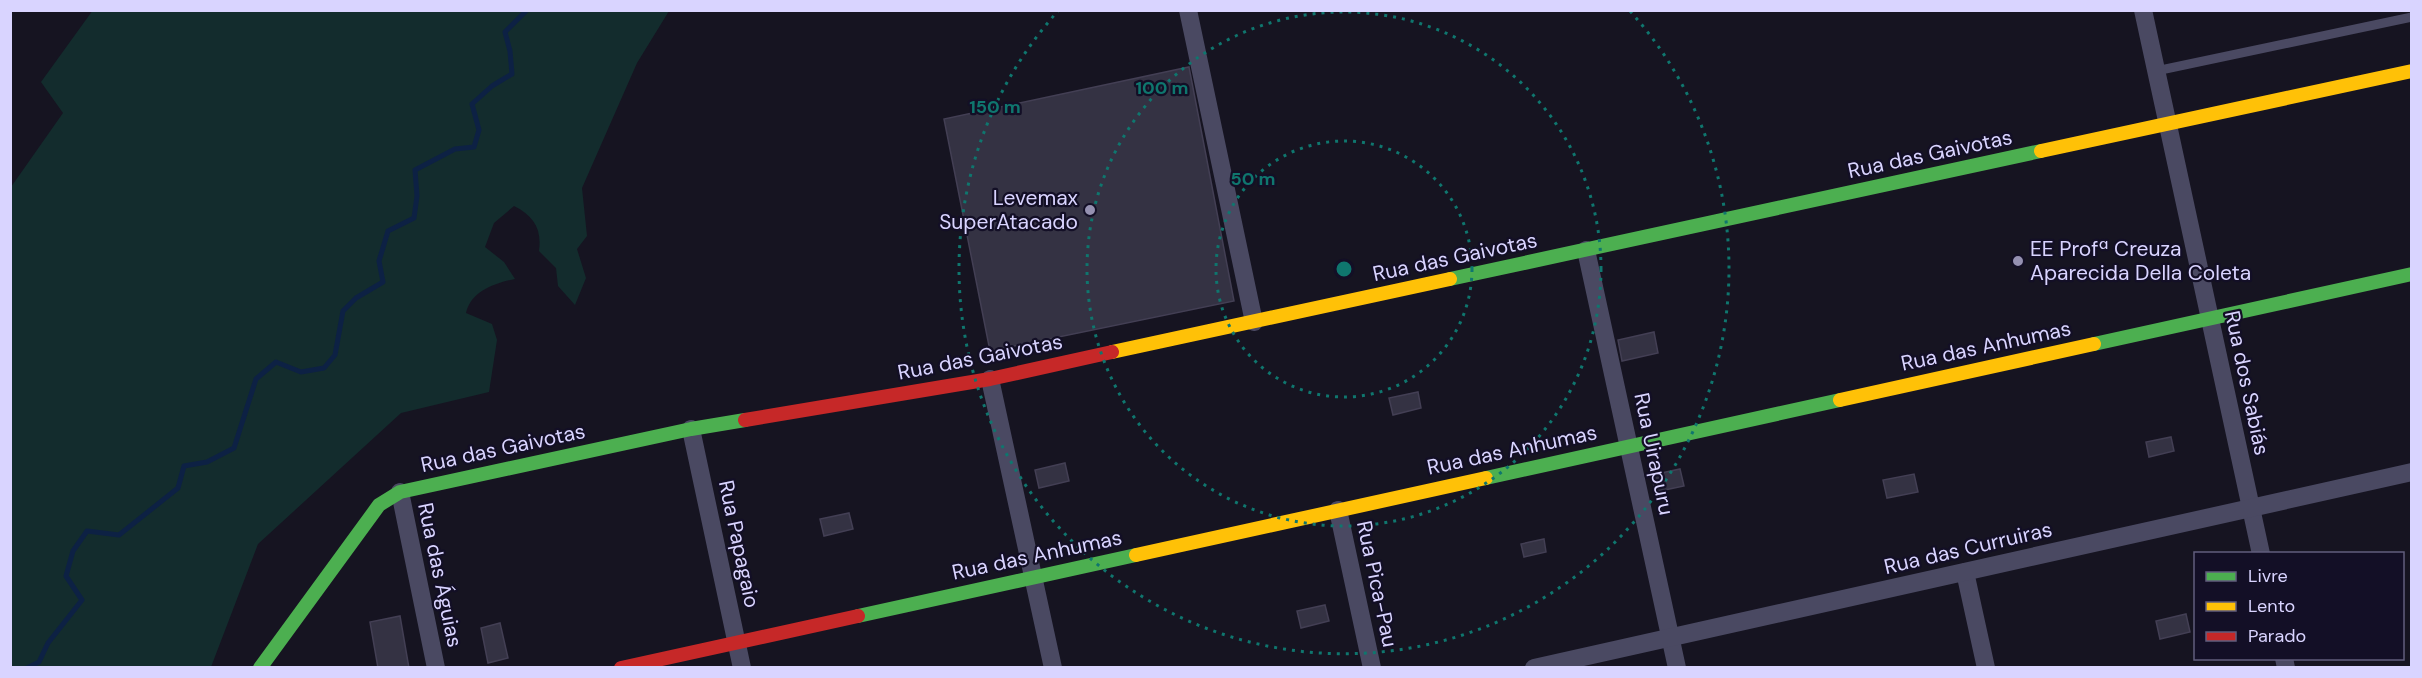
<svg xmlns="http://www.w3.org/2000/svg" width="2422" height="678" font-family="'DM Sans',sans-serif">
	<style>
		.green { fill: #132c2d }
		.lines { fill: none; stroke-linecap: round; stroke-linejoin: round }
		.stream { stroke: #0d2144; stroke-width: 5 }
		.building { fill: #343243; stroke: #433f54; stroke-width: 1.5 }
		.lane { stroke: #4a4962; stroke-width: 9 }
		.street { stroke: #4a4962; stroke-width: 18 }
		.fast { stroke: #4caf50; stroke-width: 14 }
		.slow { stroke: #ffc107; stroke-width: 14 }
		.jam { stroke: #c62828; stroke-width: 14 }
		.ring { fill: none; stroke: #0f766e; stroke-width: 3; stroke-dasharray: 3 6 }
		.poi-dot { fill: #9591b1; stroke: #130f26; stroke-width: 2 }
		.labels { text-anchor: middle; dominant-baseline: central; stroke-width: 4.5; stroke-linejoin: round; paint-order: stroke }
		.street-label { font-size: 21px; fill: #d9d4ff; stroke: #130f26 }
		.poi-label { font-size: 21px; fill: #d9d4ff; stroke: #130f26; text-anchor: end }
		.centre { fill: #0f766e; stroke: #130f26; stroke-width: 3 }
		.ring-label { font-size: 18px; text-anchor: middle; font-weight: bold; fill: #0f766e; stroke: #130f26; stroke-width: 4.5; stroke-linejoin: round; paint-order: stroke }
	</style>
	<rect width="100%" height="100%" fill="#161421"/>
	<!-- green -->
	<path class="green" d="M93 10 669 11 637 63 582 188 587 236 577 249 586 278 575 305 558 286 556 268 539 251C542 229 534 216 514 206L494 223 485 247 504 262 515 279C495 283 471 291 466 313L492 324 497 340 489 392 401 413 258 544 211 667H11V187L63 113 41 82Z"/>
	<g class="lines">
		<!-- stream -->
		<polyline class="stream" points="27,668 39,662 48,643 82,600 66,576 73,551 87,531 119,535 178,488 184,466 207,462 234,448 256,379 276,362 301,372 324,368 335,355 343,311 356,298 383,282 379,261 388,231 414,218 417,196 415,170 455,149 474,147 479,130 472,104 492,86 512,74 510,51 505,32 527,10"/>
	</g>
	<!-- building -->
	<g class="building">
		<polygon points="1189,67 1234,301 990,351 944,119"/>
		<polygon points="1654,332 1658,353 1622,361 1618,340"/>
		<polygon points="1418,392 1421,408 1393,415 1389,398"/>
		<polygon points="2171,437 2174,451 2149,457 2146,442"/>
		<polygon points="1065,463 1069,481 1039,488 1035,470"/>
		<polygon points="1680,469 1684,486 1655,492 1652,475"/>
		<polygon points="1914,474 1918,492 1887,498 1883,480"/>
		<polygon points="849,513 853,529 824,536 820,519"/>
		<polygon points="1544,539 1546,552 1524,557 1521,544"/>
		<polygon points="1325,605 1329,621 1301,628 1297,611"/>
		<polygon points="2186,614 2190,632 2160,639 2156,621"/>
		<polygon points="400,616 409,668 378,668 370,622"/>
		<polygon points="500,623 508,658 488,663 481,628"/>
	</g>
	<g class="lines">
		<!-- lane -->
		<polyline class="lane" points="2156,71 2412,17"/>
		<!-- street -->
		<g class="street">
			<polyline points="1188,10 1254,322"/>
			<polyline points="2143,10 2261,554"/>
			<polyline points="1586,250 1677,668"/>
			<polyline points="990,379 1053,668"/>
			<polyline points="691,429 742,668"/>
			<polyline points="400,492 436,668"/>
			<polyline points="1338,510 1372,668"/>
			<polyline points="1965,572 1986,668"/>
			<polyline points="2284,658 2286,668"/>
			<polyline points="1534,668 2412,472"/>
		</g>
		<!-- fast -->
		<g class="fast">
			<polyline points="1450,279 2041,151"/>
			<polyline points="2094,344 2412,274"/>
			<polyline points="1486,478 1840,400"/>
			<polyline points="858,616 1136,555"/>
			<polyline points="260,668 379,505 400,492 691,429 745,420"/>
		</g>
		<!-- slow -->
		<g class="slow">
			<polyline points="2041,151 2412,71"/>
			<polyline points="1112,352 1450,279"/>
			<polyline points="1840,400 2094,344"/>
			<polyline points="1136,555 1486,478"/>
		</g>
		<!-- jam -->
		<g class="jam">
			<polyline points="745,420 990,379 1112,352"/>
			<polyline points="621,668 858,616"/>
		</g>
	</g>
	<!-- distance rings -->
	<g class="ring">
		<circle cx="1344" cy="269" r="128"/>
		<circle cx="1344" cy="269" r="257"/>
		<path d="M1630 11A385 385 0 1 1 1058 11"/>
	</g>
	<!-- markers -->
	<g class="poi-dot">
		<circle cx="1090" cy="210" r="6"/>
		<circle cx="2018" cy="261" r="6"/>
	</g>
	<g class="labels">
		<!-- street labels -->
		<g class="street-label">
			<text transform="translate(1930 154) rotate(-12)">Rua das Gaivotas</text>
			<text transform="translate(1455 257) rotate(-12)">Rua das Gaivotas</text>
			<text transform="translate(1986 346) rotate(-12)">Rua das Anhumas</text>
			<text transform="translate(980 357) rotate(-11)">Rua das Gaivotas</text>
			<text transform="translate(2247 383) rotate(78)">Rua dos Sabiás</text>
			<text transform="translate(503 448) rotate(-12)">Rua das Gaivotas</text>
			<text transform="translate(1512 450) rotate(-12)">Rua das Anhumas</text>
			<text transform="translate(1654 454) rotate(78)">Rua Uirapuru</text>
			<text transform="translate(739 544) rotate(78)">Rua Papagaio</text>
			<text transform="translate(1968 548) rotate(-13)">Rua das Curruiras</text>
			<text transform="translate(1037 555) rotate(-12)">Rua das Anhumas</text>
			<text transform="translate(440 575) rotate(78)">Rua das Águias</text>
			<text transform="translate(1377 584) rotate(78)">Rua Pica-Pau</text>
		</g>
		<!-- poi labels -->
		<g class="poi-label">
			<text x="1078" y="198">Levemax<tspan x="1078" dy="24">SuperAtacado</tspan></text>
			<text x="2030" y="249" text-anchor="start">EE Profª Creuza<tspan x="2030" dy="24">Aparecida Della Coleta</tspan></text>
		</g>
	</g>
	<circle cx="1344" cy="269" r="9" class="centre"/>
	<g class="ring-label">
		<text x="1162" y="94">100 m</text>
		<text x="995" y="113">150 m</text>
		<text x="1253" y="185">50 m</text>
	</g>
	<!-- border -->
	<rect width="2422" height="678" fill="none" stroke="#d9d4ff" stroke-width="24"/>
	<!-- legend -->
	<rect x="2194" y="552" width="210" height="108" fill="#130f26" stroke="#625e7d" stroke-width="1.5"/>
	<rect x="2206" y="572" width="30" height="9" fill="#4caf50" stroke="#625e7d" stroke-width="1.5"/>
	<text x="2248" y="582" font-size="18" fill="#d9d4ff">Livre</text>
	<rect x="2206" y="602" width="30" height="9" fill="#ffc107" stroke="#625e7d" stroke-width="1.5"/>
	<text x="2248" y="612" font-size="18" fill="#d9d4ff">Lento</text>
	<rect x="2206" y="632" width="30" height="9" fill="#c62828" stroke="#625e7d" stroke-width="1.5"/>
	<text x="2248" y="642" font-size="18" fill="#d9d4ff">Parado</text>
</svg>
